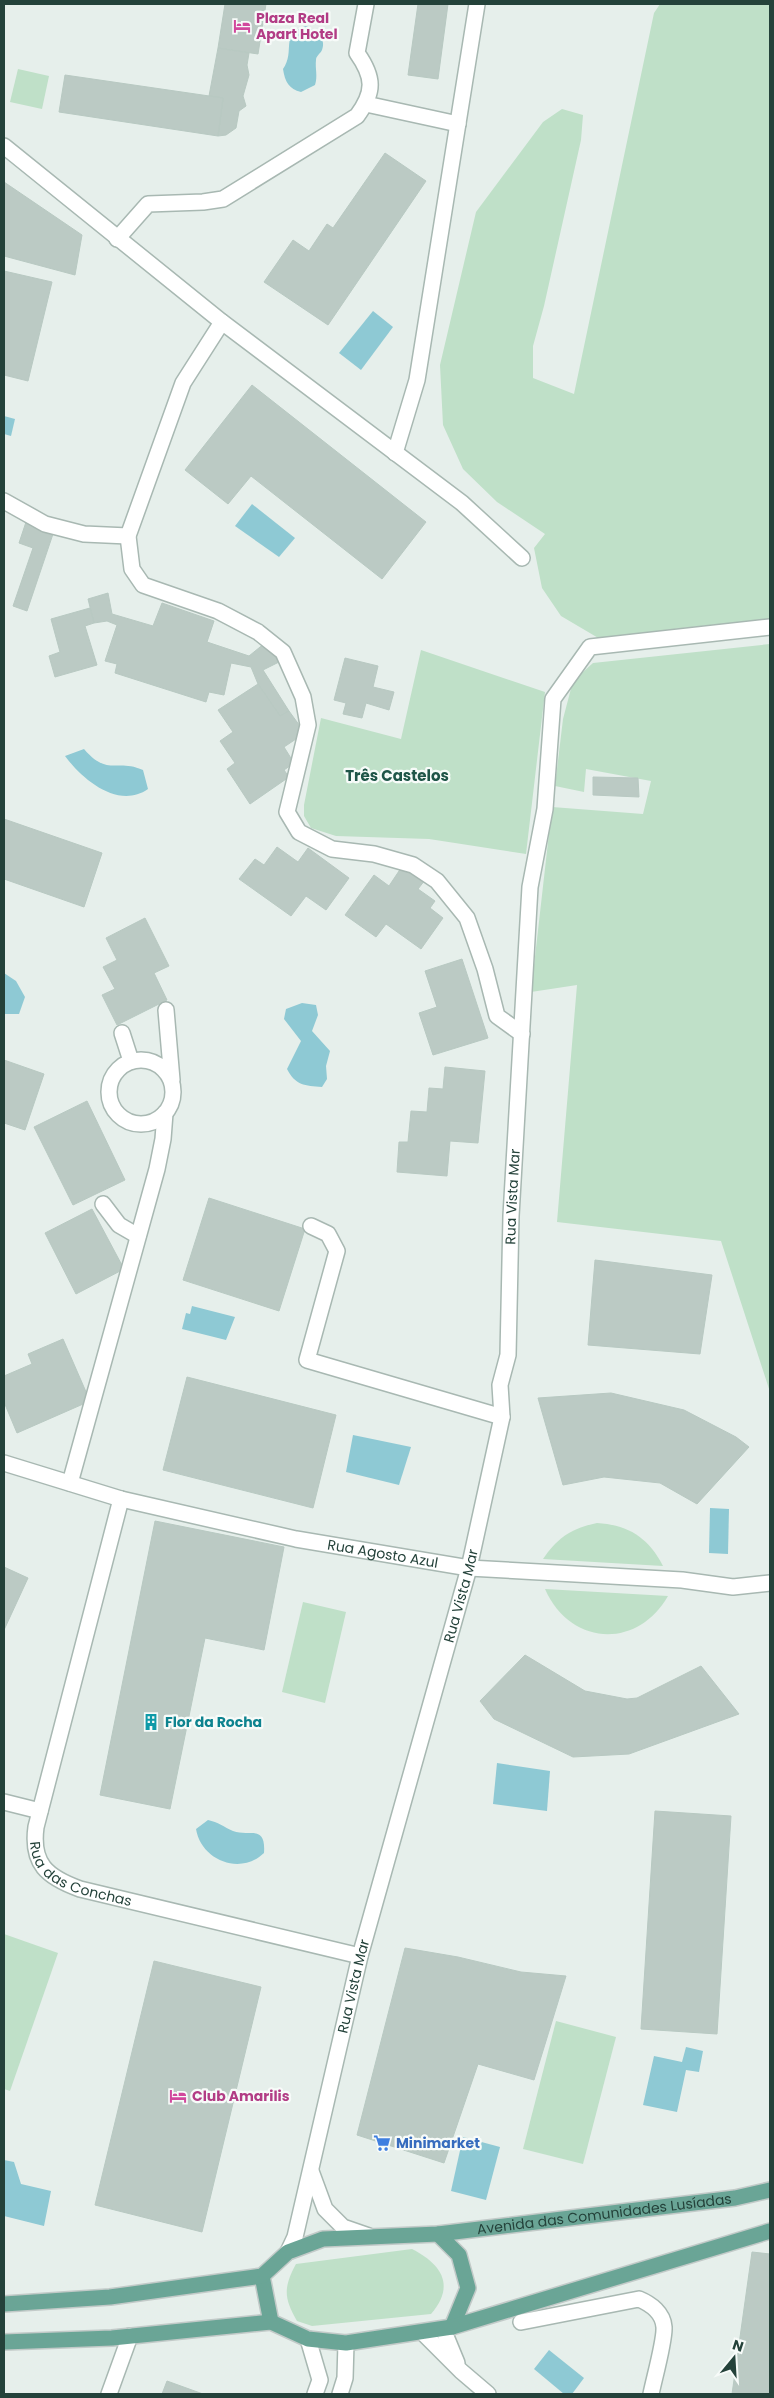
<svg xmlns="http://www.w3.org/2000/svg" width="774" height="2398" font-family="Poppins,sans-serif">
	<style>
		.green { fill: #bfe0c8 }
		.water { fill: #8ec9d4 }
		.building { fill: #bbcac4; stroke: #b8c9c2 }
		.lines { fill: none; stroke-linecap: round; stroke-linejoin: round }
		.minor-casing { stroke: #a8b8b2; stroke-width: 18 }
		.major-casing { stroke: #c2cac8; stroke-width: 18 }
		.minor { stroke: #fff; stroke-width: 15 }
		.major { stroke: #6aa596; stroke-width: 15 }
		.labels { text-anchor: middle; dominant-baseline: central; stroke-width: 4.5; stroke-linejoin: round; paint-order: stroke }
		.hotel-label { font-size: 14px; font-weight: bold; fill: #b23c85; stroke: #f7fbf9; text-anchor: start }
		.street-label { font-size: 14px; fill: #24423a; stroke: #f7fbf9 }
		.culture-label { font-size: 14px; font-weight: bold; fill: #0d838f; stroke: #f7fbf9; text-anchor: start }
		.shop-label { font-size: 14px; font-weight: bold; fill: #366cbe; stroke: #f7fbf9; text-anchor: start }
		.neighbourhood-label { font-size: 15px; font-weight: bold; fill: #1f5548; stroke: #f7fbf9 }
	</style>
	<rect width="100%" height="100%" fill="#e6efeb"/>
	<!-- green -->
	<g class="green">
		<polygon points="660,4 770,4 770,619 682,628 600,639 561,616 542,588 534,548 545,534 497,502 463,469 443,425 440,365 476,212 543,122 562,109 583,115 581,140 544,306 533,346 533,378 574,394 654,13"/>
		<polygon points="18,69 49,76 42,109 10,102"/>
		<polygon points="770,644 770,1392 721,1241 557,1222 577,985 531,992 552,807 643,814 651,781 586,769 584,792 555,786 563,719 573,681 593,663"/>
		<polygon points="421,650 545,692 526,854 429,839 336,836 311,828 304,816 304,805 321,718 401,739"/>
		<path d="M597 1523C628 1525 648 1537 663 1566L543 1559C557 1538 572 1528 597 1523Z"/>
		<path d="M545 1589 668 1596C637 1650 570 1646 545 1589Z"/>
		<polygon points="303,1602 346,1612 325,1703 282,1692"/>
		<polygon points="4,1934 58,1953 10,2091 4,2089"/>
		<polygon points="556,2021 616,2037 583,2164 523,2149"/>
		<path d="M412 2249C441 2264 456 2285 431 2314L312 2326 297 2321C284 2298 283 2288 296 2264Z"/>
	</g>
	<!-- water -->
	<g class="water">
		<path d="M306 26C315 30 327 38 322 50 320 54 316 56 316 60 315 69 318 76 315 85L301 92C289 89 285 82 283 69 296 51 279 34 306 26Z"/>
		<polygon points="373,311 393,327 361,370 339,353"/>
		<polygon points="4,416 15,419 11,436 4,434"/>
		<polygon points="252,504 295,538 279,557 235,526"/>
		<path d="M84 749C108 777 116 758 143 770L148 789C118 810 82 779 65 756Z"/>
		<polygon points="4,973 16,981 25,997 19,1014 4,1014"/>
		<path d="M302 1003 316 1005 318 1015 312 1031 330 1051 326 1066 327 1079 322 1087C305 1086 295 1085 287 1069L301 1041 284 1019 286 1009Z"/>
		<polygon points="192,1306 235,1317 226,1340 182,1329 186,1313 190,1314"/>
		<polygon points="353,1435 411,1447 399,1485 346,1472"/>
		<polygon points="710,1508 729,1509 728,1554 709,1553"/>
		<polygon points="497,1763 550,1771 547,1811 493,1804"/>
		<path d="M208 1820C218 1822 224 1827 233 1831 250 1837 266 1824 264 1853 240 1876 201 1860 196 1829Z"/>
		<polygon points="686,2047 703,2051 699,2072 686,2070 677,2112 643,2105 654,2056 682,2062"/>
		<polygon points="463,2137 500,2147 486,2200 451,2191"/>
		<polygon points="4,2160 14,2162 21,2184 51,2191 44,2226 4,2216"/>
		<polygon points="549,2350 584,2378 572,2394 564,2394 534,2369"/>
	</g>
	<!-- building -->
	<g class="building">
		<polygon points="225,4 266,4 258,54 218,48"/>
		<polygon points="418,4 448,4 438,79 408,75"/>
		<polygon points="218,48 249,53 247,65 249,75 243,96 246,106 239,111 236,128 226,135 218,136 223,98 209,96"/>
		<polygon points="65,75 223,98 218,136 59,112"/>
		<polygon points="385,153 426,181 328,325 264,282 293,240 309,251 327,224 333,228"/>
		<polygon points="4,182 82,235 75,275 4,256"/>
		<polygon points="4,271 52,282 28,381 4,375"/>
		<polygon points="252,385 426,522 382,579 251,476 228,504 185,470"/>
		<polygon points="26,522 54,531 27,611 13,606 33,548 19,543"/>
		<polygon points="108,593 112,614 153,626 162,603 214,621 207,642 249,656 265,643 279,662 263,670 289,711 280,716 258,684 251,667 231,663 224,695 209,692 206,702 115,673 117,664 105,661 117,625 107,621 94,623 88,599"/>
		<polygon points="90,608 94,623 85,626 97,665 55,677 49,656 60,652 51,619"/>
		<polygon points="345,658 378,666 373,687 394,692 389,710 366,703 362,718 343,714 346,703 334,700"/>
		<polygon points="258,684 280,716 289,711 305,733 284,747 294,763 284,770 289,777 250,804 227,769 235,763 220,741 233,732 218,710"/>
		<polygon points="593,777 638,778 639,797 593,795"/>
		<polygon points="4,819 102,853 84,907 4,879"/>
		<polygon points="277,847 298,862 308,848 349,878 326,910 306,896 291,916 239,879 255,859 264,865"/>
		<polygon points="403,865 425,880 418,889 435,901 430,908 443,918 421,949 386,924 376,937 345,915 374,875 389,886"/>
		<polygon points="145,918 169,966 154,973 167,1000 117,1025 102,995 115,989 103,967 117,960 106,938"/>
		<polygon points="462,959 488,1038 433,1055 419,1013 437,1007 425,971"/>
		<polygon points="4,1060 44,1074 25,1130 4,1123"/>
		<polygon points="445,1067 485,1071 478,1143 450,1141 447,1176 397,1172 399,1142 408,1142 411,1111 427,1112 429,1088 443,1089"/>
		<polygon points="87,1101 125,1180 73,1205 34,1127"/>
		<polygon points="209,1198 305,1229 279,1311 183,1280"/>
		<polygon points="92,1209 124,1269 76,1294 45,1233"/>
		<polygon points="595,1260 712,1275 700,1354 588,1345"/>
		<polygon points="63,1339 90,1401 17,1433 4,1402 4,1376 32,1364 28,1354"/>
		<polygon points="187,1377 336,1415 313,1508 163,1470"/>
		<polygon points="611,1393 684,1410 736,1437 749,1447 697,1504 660,1483 604,1477 563,1485 538,1398"/>
		<polygon points="155,1521 284,1547 264,1650 205,1638 170,1809 100,1795"/>
		<polygon points="4,1567 28,1578 4,1630"/>
		<polygon points="525,1655 585,1691 627,1699 637,1698 701,1666 739,1714 629,1754 573,1757 494,1719 480,1701"/>
		<polygon points="655,1811 731,1816 717,2034 641,2029"/>
		<polygon points="405,1948 458,1957 521,1972 566,1976 534,2080 478,2064 444,2163 357,2135"/>
		<polygon points="154,1961 261,1987 202,2232 95,2205"/>
		<polygon points="752,2252 770,2254 770,2394 732,2394"/>
		<polygon points="167,2381 203,2394 162,2394"/>
	</g>
	<g class="lines">
		<!-- minor casing -->
		<g class="minor-casing">
			<g id="minor">
				<polyline points="366,104 458,124"/>
				<polyline points="4,146 222,322 462,503 522,558"/>
				<path d="M117 239 148 204 203 202 223 199 357 116C375 92 374 77 357 53L366 4"/>
				<polyline points="222,322 183,383 128,536 132,569 143,585 218,611 258,632 283,652 303,697 308,725 287,812 299,832 332,849 374,854 413,865 437,881 467,918 485,969 497,1016 522,1034"/>
				<polyline points="395,453 417,380 477,4"/>
				<polyline points="4,501 45,524 84,534 128,536"/>
				<polyline points="166,1010 172,1080"/>
				<polyline points="122,1033 131,1061"/>
				<circle cx="141" cy="1092" r="32"/>
				<polyline points="103,1204 119,1225 138,1236"/>
				<polyline points="311,1226 328,1234 337,1251 307,1360 502,1417"/>
				<path id="s1" d="M4 1463 121 1499 296 1539 469 1568 682 1580 733 1587 770 1583"/>
				<polyline points="70,1483 157,1169 163,1139 165,1113"/>
				<path id="s2" d="M121 1499 36 1827C31 1864 47 1877 80 1889L360 1956"/>
				<polyline points="4,1802 40,1811"/>
				<polyline points="311,2171 325,2209 343,2227 369,2236"/>
				<path id="s3" d="M288 2252 295 2237 360 1956 469 1568 502 1417 500 1385 508 1355 511 1216 530 887 545 809 553 699 590 647 770 627"/>
				<path d="M521 2322 639 2299C651 2304 663 2313 664 2327 665 2340 654 2379 651 2394"/>
				<polyline points="443,2329 457,2363"/>
				<polyline points="422,2332 461,2371 488,2394"/>
				<polyline points="308,2339 320,2380 315,2394"/>
				<polyline points="109,2394 130,2336"/>
				<polyline points="340,2394 345,2378 346,2343"/>
			</g>
		</g>
		<!-- major casing -->
		<g class="major-casing">
			<g id="major">
				<polyline points="438,2234 459,2255 468,2288 452,2327"/>
				<polyline points="262,2276 271,2322"/>
				<path id="s4" d="M4 2304 110 2297 262 2276 288 2252 323 2239 438 2234 735 2198 770 2190"/>
				<polyline points="4,2342 112,2338 271,2322 308,2339 346,2343 452,2327 770,2231"/>
			</g>
		</g>
		<!-- minor -->
		<use href="#minor" class="minor"/>
		<!-- major -->
		<use href="#major" class="major"/>
	</g>
	<!-- icons -->
	<defs>
		<g id="hotel-bare" transform="scale(1.35)"><path d="M-6-4.5h1.5V1H6V5H4.5V3h-9V5H-6ZM-4 0a1.8 1.8 0 1 1 3.6 0ZM.5 0V-2.5h3Q6-2.5 6 0Z" fill="#d1479c" stroke="#f7fbf9" stroke-width="2.5" paint-order="stroke"/></g>
		<g id="building-bare" transform="scale(1.35)"><path d="M-4-6H4V6H1V3H-1V6H-4ZM-2.5-4.3h1.7v1.8h-1.7ZM.8-4.3h1.7v1.8H.8ZM-2.5-1h1.7V.8h-1.7ZM.8-1h1.7V.8H.8Z" fill="#0f9aa8" stroke="#f7fbf9" stroke-width="2.5" paint-order="stroke"/></g>
		<g id="supermarket-bare" transform="scale(1.35)"><path d="M-6-5.5h2.5l.6 2H6L4.5 2H-2.5L-4.4-4H-6ZM-1.5 3.2a1.3 1.3 0 1 0 .1 0ZM3 3.2a1.3 1.3 0 1 0 .1 0Z" fill="#3f7fe0" stroke="#f7fbf9" stroke-width="2.5" paint-order="stroke"/></g>
	</defs>
	<g fill-rule="evenodd">
		<use href="#hotel-bare" x="242" y="26"/>
		<use href="#building-bare" x="151" y="1722"/>
		<use href="#hotel-bare" x="178" y="2096"/>
		<use href="#supermarket-bare" x="382" y="2143"/>
	</g>
	<g class="labels">
		<!-- hotel labels -->
		<g class="hotel-label">
			<text x="256" y="18">Plaza Real<tspan x="256" dy="16">Apart Hotel</tspan></text>
			<text x="192" y="2096">Club Amarilis</text>
		</g>
		<!-- street labels -->
		<g class="street-label">
			<text stroke="none"><textPath href="#s3" startOffset="1084">Rua Vista Mar</textPath></text>
			<text stroke="none"><textPath href="#s1" startOffset="390">Rua Agosto Azul</textPath></text>
			<text stroke="none"><textPath href="#s3" startOffset="679">Rua Vista Mar</textPath></text>
			<text stroke="none"><textPath href="#s2" startOffset="415">Rua das Conchas</textPath></text>
			<text stroke="none"><textPath href="#s3" startOffset="274">Rua Vista Mar</textPath></text>
			<text stroke="none"><textPath href="#s4" startOffset="615">Avenida das Comunidades Lusíadas</textPath></text>
		</g>
		<!-- culture labels -->
		<g class="culture-label">
			<text x="165" y="1722">Flor da Rocha</text>
		</g>
		<!-- shop labels -->
		<g class="shop-label">
			<text x="396" y="2143">Minimarket</text>
		</g>
		<!-- neighbourhood labels -->
		<g class="neighbourhood-label">
			<text x="397" y="775">Três Castelos</text>
		</g>
	</g>
	<!-- border -->
	<rect width="774" height="2398" fill="none" stroke="#24423a" stroke-width="10"/>
	<!-- north arrow -->
	<g transform="translate(734 2358) rotate(18)" stroke="#f7fbf9" stroke-width="4" paint-order="stroke">
	<path d="M0-4L9 19L0 12L-9 19Z" fill="#24423a"/>
	<text y="-8" font-size="14" font-weight="bold" text-anchor="middle" fill="#24423a">N</text>
	</g>
</svg>
